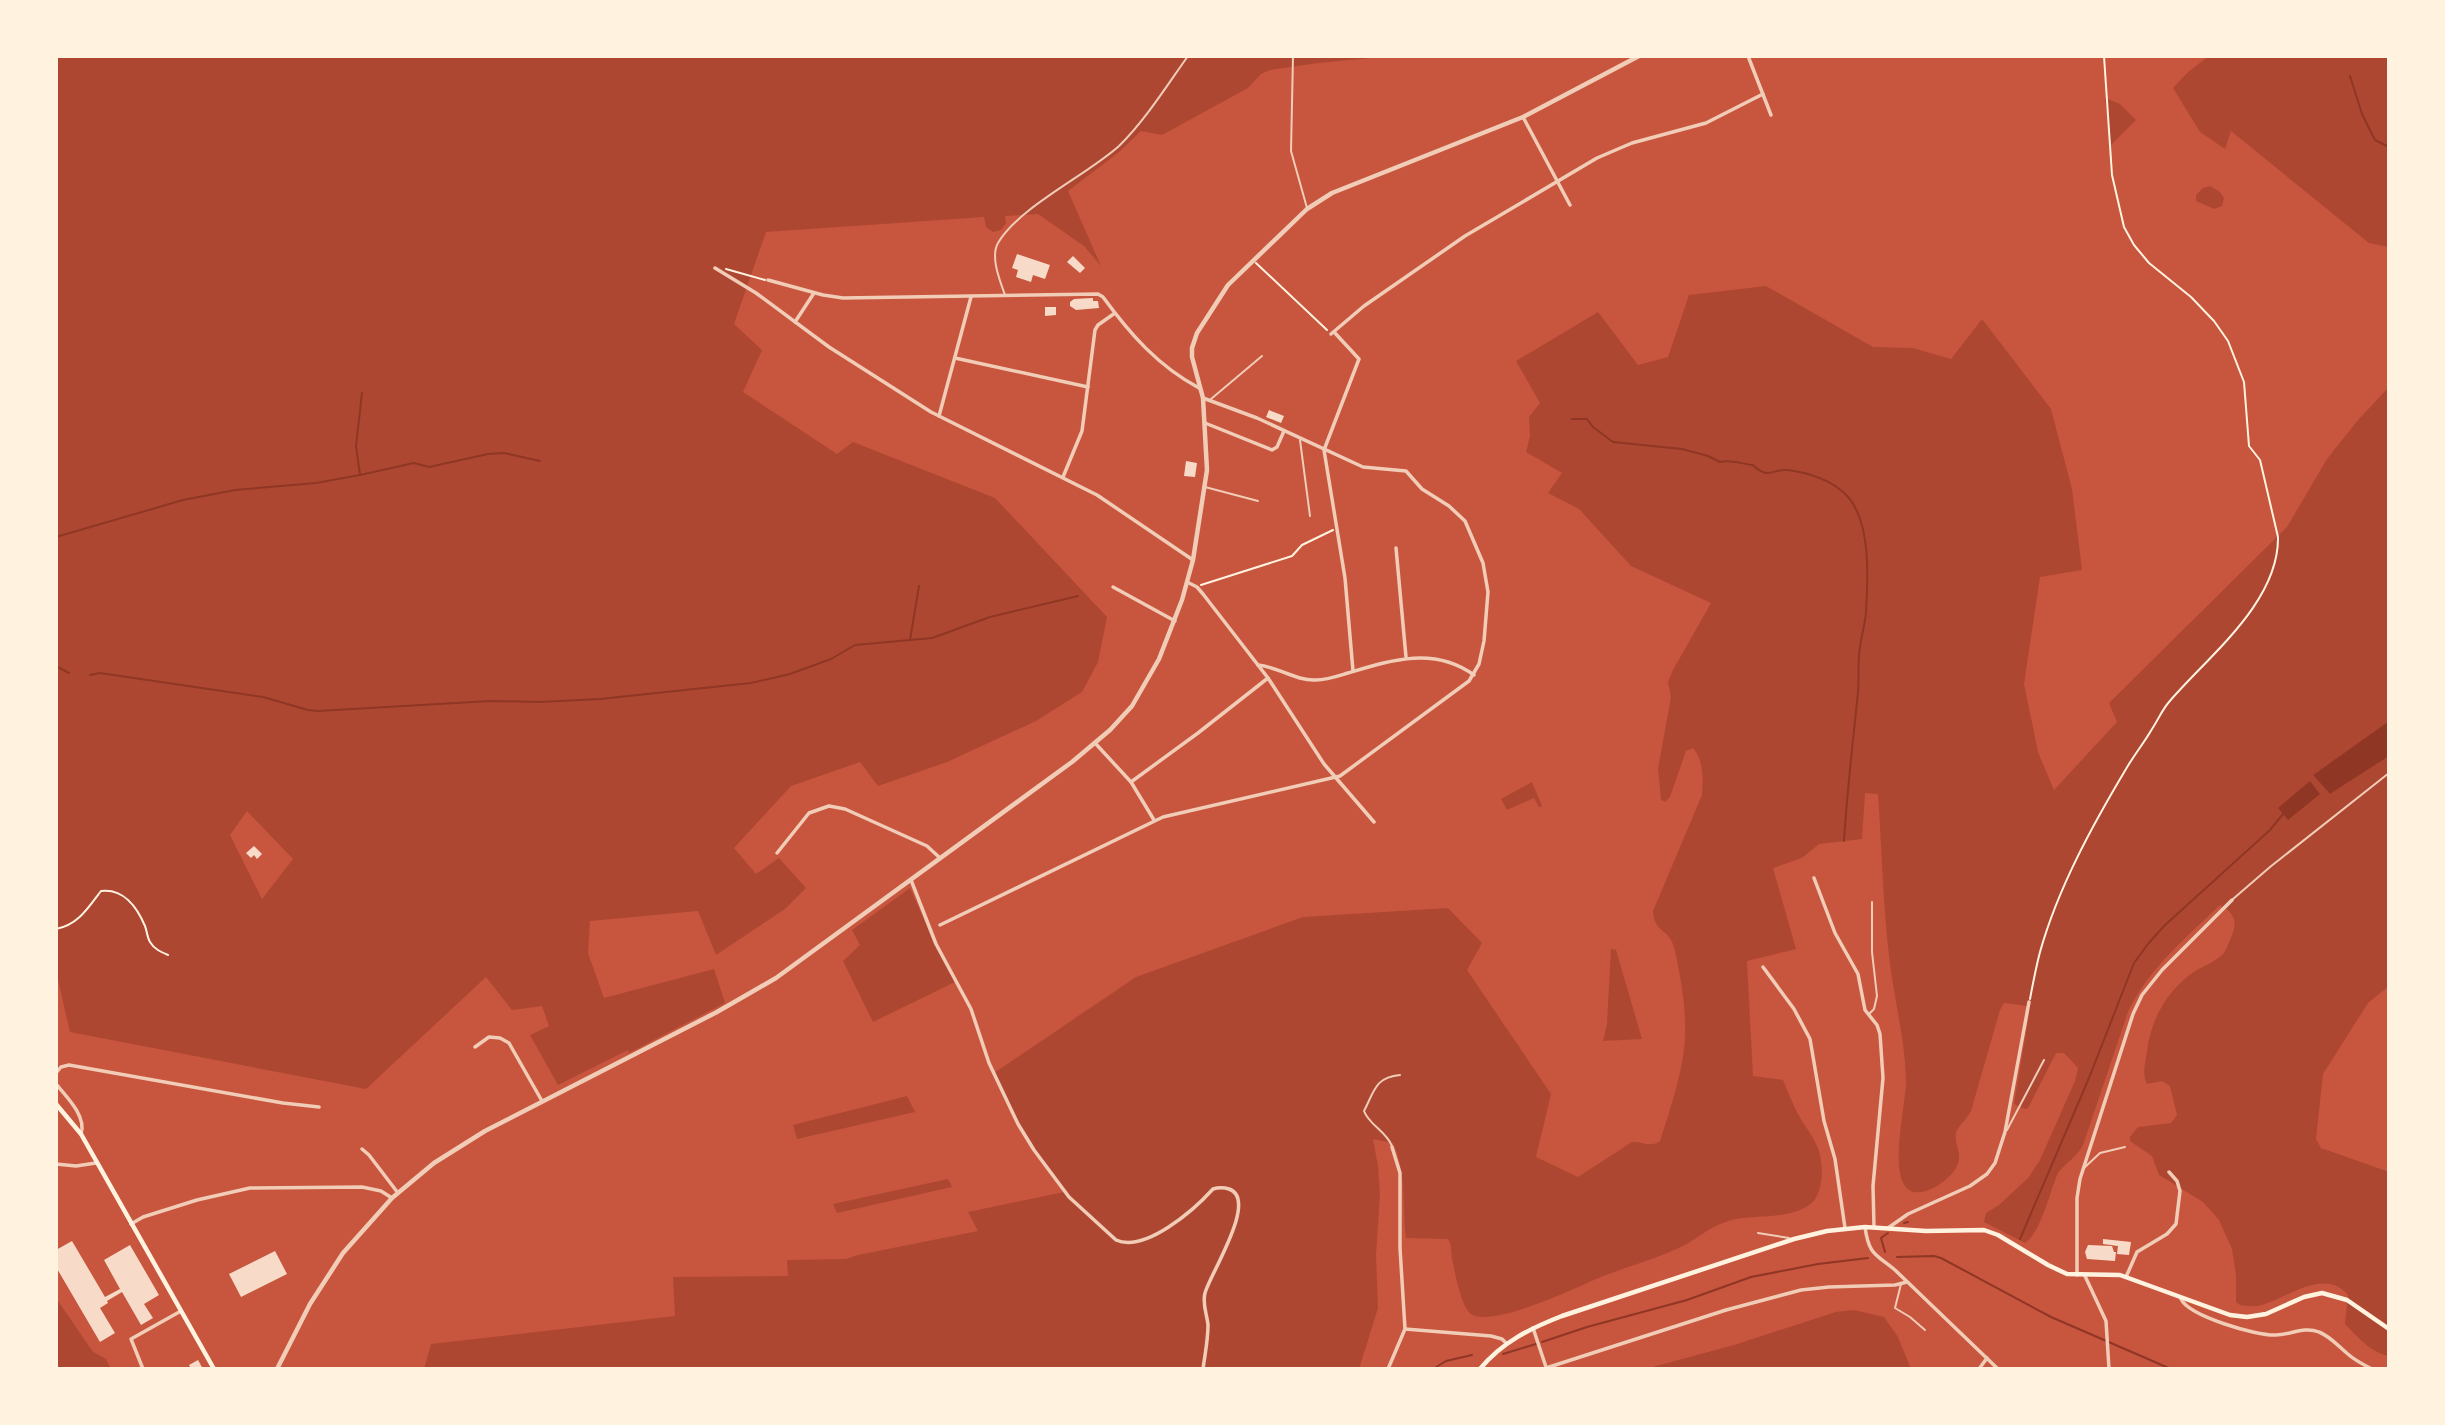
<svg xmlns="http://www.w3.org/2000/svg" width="2445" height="1425" font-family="Montserrat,sans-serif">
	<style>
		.green { fill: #ae4732; fill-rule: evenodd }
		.water { fill: #8f3625 }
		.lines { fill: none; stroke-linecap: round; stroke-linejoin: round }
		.stream { stroke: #8f3625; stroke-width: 2 }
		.building { fill: #f7dbc8 }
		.path { stroke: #fff3e0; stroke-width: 2 }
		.service { stroke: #f1ccb7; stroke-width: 2 }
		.minor { stroke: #f1ccb7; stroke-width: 3.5 }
		.tertiary { stroke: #f1ccb7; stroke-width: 4.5 }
		.secondary { stroke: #fff3e0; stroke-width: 4.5 }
	</style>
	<rect width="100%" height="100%" fill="#c8553d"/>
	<!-- green -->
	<g class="green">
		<path d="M56 56H1392L1318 63 1270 70 1261 74 1248 88 1162 135 1141 131 1119 152 1068 191 1101 266 1084 246 1038 214 1005 216 1006 223 1001 230 993 232 986 227 984 217 766 232 734 324 762 350 743 392 837 454 853 442 995 498 1107 617 1098 662 1082 692 1036 721 947 762 878 786 860 762 791 786 734 848 756 874 779 858 806 888 785 909 716 955 698 911 590 921 588 953 604 998 714 969 725 1003 629 1053 628 1050 558 1085 530 1035 549 1026 542 1006 512 1010 486 977 366 1089 70 1032 56 971ZM247 811 293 859 262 899 230 835Z"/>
		<polygon points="2209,56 2389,56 2389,247 2369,243 2231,131 2225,149 2200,132 2173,88 2188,72"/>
		<polygon points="2105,98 2120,104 2136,120 2111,145"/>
		<polygon points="2210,186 2220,192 2224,198 2222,206 2214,209 2196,201 2196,195 2203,188"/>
		<path d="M1766 286 1873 347 1913 348 1951 359 1982 319 2051 409 2072 489 2082 570 2040 577 2024 684 2038 752 2054 790 2117 722 2109 703 2287 527 2327 459 2358 420 2389 387V721L2313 775 2330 794 2389 756V986L2368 1003 2323 1074 2316 1139 2321 1148 2389 1172V1356C2371 1353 2358 1337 2345 1324L2348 1295C2325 1267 2287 1298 2262 1305 2255 1307 2247 1306 2240 1305L2236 1302V1275L2232 1249 2219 1220 2203 1202 2159 1175 2152 1156 2130 1141V1137L2138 1127 2171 1123 2177 1115 2170 1086 2162 1081 2147 1084C2142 1074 2145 1063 2147 1052 2150 1020 2168 989 2195 971 2204 966 2216 961 2223 954 2226 951 2228 944 2230 940 2238 924 2236 913 2220 905 2186 938 2148 969 2128 1012L2083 1145C2077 1157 2066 1162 2058 1173 2049 1193 2042 1231 2025 1243L1984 1222 1986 1213 1999 1205 2028 1178 2040 1160 2075 1081 2078 1068 2064 1053H2056L2028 1108 2025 1109 2014 1104 2029 1014 2027 1006 2004 1003 2000 1010 1971 1111C1967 1119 1958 1126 1956 1133 1954 1141 1960 1150 1959 1159 1958 1175 1927 1198 1911 1191 1886 1180 1907 1103 1906 1079 1905 1041 1895 1002 1890 964 1883 908 1882 851 1878 794L1865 793 1862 839 1819 844 1802 858 1773 868 1796 949 1747 961 1753 1076 1783 1080C1788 1091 1792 1103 1798 1114 1804 1125 1812 1134 1817 1146 1824 1161 1825 1195 1809 1205 1788 1220 1756 1214 1732 1220 1712 1225 1701 1236 1685 1245 1657 1259 1625 1267 1596 1279 1573 1289 1492 1328 1471 1314 1461 1307 1455 1272 1452 1259 1451 1252 1452 1246 1448 1239L1406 1238C1402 1205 1407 1173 1393 1143L1373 1139 1378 1166 1380 1194 1376 1255 1378 1308 1359 1369H424L431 1344 675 1316 673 1277 788 1276 787 1260 846 1259 858 1255 978 1231 968 1212 1064 1192 1018 1124 994 1073 1136 977 1303 917 1448 908 1482 943 1467 970 1551 1094 1536 1157 1578 1177 1632 1142C1642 1141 1651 1148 1660 1141 1670 1110 1684 1069 1685 1036 1686 1007 1681 979 1675 951 1670 927 1654 934 1653 911L1702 795C1703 780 1704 760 1693 748L1686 751 1670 797 1665 802 1661 800 1658 769 1671 697 1668 682 1673 670 1711 603 1631 566 1579 509 1548 493 1562 473 1526 452 1530 436 1529 417 1540 403 1516 361 1598 312 1638 365 1668 357 1689 295Z"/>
		<polygon points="1532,782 1542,806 1539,807 1534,798 1507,810 1501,799"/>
		<polygon points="910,888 935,945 955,982 873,1022 843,961 860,945 852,930"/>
		<polygon points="1611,949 1616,950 1642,1039 1603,1041 1607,1024"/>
		<polygon points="907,1096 915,1112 797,1139 793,1125"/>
		<polygon points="948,1179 952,1187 837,1213 833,1204"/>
		<polygon points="56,1298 93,1352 106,1359 111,1369 56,1369"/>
		<polygon points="1854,1310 1884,1317 1898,1337 1911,1369 1645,1369 1734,1345 1836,1312"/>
	</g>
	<!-- water -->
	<g class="water">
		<polygon points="2389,721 2389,756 2330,794 2313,775"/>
		<polygon points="2310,781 2320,794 2288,820 2278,808"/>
	</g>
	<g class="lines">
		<!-- stream -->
		<g class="stream">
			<polyline points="2350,76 2362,114 2375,140 2389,147"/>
			<path d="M1572 419H1587L1593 427 1613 442 1682 449 1708 456 1720 462C1730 459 1742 464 1753 465 1768 480 1772 469 1787 470 1808 472 1835 481 1849 498 1871 525 1868 579 1866 612 1865 626 1860 640 1859 655 1858 667 1859 680 1858 692 1853 742 1847 791 1844 841"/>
			<polyline points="360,475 414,463 429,467 488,454 504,453 540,461"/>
			<polyline points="56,537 183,500 235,490 316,483 360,475 356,446 362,393"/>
			<polyline points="910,640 919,586"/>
			<polyline points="56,666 69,673"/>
			<polyline points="90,675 100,673 263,697 308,710 318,711 490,701 539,702 600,699 751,683 790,674 831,659 855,645 932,638 990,617 1078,596"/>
			<polyline points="1904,1223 1908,1222"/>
			<polyline points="2020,1239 2089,1078 2134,963 2148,944 2164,926 2270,830 2283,814"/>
			<polyline points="1885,1252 1881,1238 1888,1233"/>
			<polyline points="1897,1257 1934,1256 1941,1258 2051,1317 2171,1369"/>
			<polyline points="1542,1342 1587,1327 1687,1300 1751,1277 1818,1264 1868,1258"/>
			<polyline points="1503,1354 1536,1344"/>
			<polyline points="1433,1369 1446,1361 1472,1355"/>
		</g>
	</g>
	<!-- building -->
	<g class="building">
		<polygon points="1017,254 1050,265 1045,279 1033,275 1031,282 1016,277 1018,270 1012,268"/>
		<polygon points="1073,256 1085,268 1080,273 1067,262"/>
		<polygon points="1093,298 1093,301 1098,301 1099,308 1076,310 1070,306 1070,302 1074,299"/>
		<polygon points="1045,307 1056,307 1056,315 1045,316"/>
		<polygon points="1269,410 1284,416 1281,423 1266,417"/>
		<polygon points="1186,461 1197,463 1195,477 1184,476"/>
		<polygon points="254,846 262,854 257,859 254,855 251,858 246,853"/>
		<polygon points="2103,1239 2131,1242 2129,1255 2117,1254 2118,1246 2103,1244"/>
		<polygon points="72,1241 105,1297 120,1289 104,1260 130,1245 159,1295 144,1304 153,1318 141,1325 122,1292 107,1301 108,1303 100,1308 115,1333 100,1342 56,1267 56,1250"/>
		<polygon points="2088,1245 2112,1246 2114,1252 2116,1252 2115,1261 2087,1259 2085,1252"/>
		<polygon points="275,1251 287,1274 241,1297 229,1274"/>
		<polygon points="198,1360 203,1369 191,1369 189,1365"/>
	</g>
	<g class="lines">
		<!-- path -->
		<g class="path">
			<polyline points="1256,263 1327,330"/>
			<polyline points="726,269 765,280"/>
			<polyline points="1201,585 1292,556 1302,545 1333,530"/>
			<path d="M56 929C78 925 88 908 101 891 123 888 137 907 145 926 147 931 147 937 150 942 154 949 161 952 168 955"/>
			<path d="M2030 999C2033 983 2036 967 2040 952 2058 888 2092 826 2126 769 2134 755 2144 743 2152 729 2158 720 2162 710 2169 702 2207 657 2279 603 2278 537L2260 460 2249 446 2244 382 2228 341 2214 321 2191 297 2149 263 2134 245 2124 227 2112 175 2104 56"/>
		</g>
		<!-- service -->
		<g class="service">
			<polyline points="1293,56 1291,151 1307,208"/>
			<path d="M1005 295C1000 281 990 257 998 243 1019 207 1087 175 1119 146 1144 122 1168 84 1188 56"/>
			<polyline points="1211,399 1262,356"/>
			<polyline points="1300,440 1310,516"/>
			<polyline points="1205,487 1258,501"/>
			<polyline points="2233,899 2270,867 2389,773"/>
			<polyline points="1869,1014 1874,1009 1877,996 1872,952 1872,902"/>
			<polyline points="2007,1130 2044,1060"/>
			<path d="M1392 1146C1386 1131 1369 1125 1364 1111 1374 1092 1375 1077 1400 1075"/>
			<polyline points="2084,1168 2100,1153 2125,1147"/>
			<polyline points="1758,1233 1789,1238"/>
			<polyline points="1901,1284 1895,1308 1910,1317 1925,1330"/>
		</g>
		<!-- minor -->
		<g class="minor">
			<polyline points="1748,56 1771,115"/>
			<polyline points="1523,117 1570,205"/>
			<polyline points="715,268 756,293 829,347 931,412 1097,495 1193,560"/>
			<path d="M768 280 823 295 843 298 1098 294 1103 297C1130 334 1158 366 1199 388"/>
			<polyline points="795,322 814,293"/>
			<polyline points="1334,332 1359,359 1324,450 1345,578 1353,671"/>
			<polyline points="1331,334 1364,306 1465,236 1597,158 1632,143 1706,123 1763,94"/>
			<polyline points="955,358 1088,387"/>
			<polyline points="939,416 971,297"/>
			<polyline points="1205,423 1272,450 1277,447 1284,431"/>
			<polyline points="1063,477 1082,431 1095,330 1098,325 1115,313"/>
			<polyline points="1396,548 1406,657"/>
			<polyline points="1187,582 1197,587 1203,594 1268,678 1324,764 1374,822"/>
			<polyline points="1113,587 1175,621"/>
			<path d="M1258 665C1278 667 1296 681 1316 680 1327 680 1338 676 1348 673 1391 660 1434 646 1474 675"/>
			<polyline points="1095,743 1131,782 1154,820"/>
			<polyline points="1131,782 1198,733 1268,678"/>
			<polyline points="777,853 809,813 829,806 845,809 927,846 940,858"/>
			<polyline points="1814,878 1835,933 1858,974 1865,1010 1877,1025 1880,1034 1883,1078 1873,1186 1874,1227"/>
			<path d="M911 880 936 944 971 1009 989 1063 1018 1124 1034 1150 1069 1197 1116 1240C1145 1253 1194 1210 1213 1189 1219 1187 1223 1187 1229 1189 1259 1199 1210 1274 1205 1293 1202 1304 1207 1314 1208 1325 1208 1340 1205 1354 1203 1369"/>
			<polyline points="940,925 1163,817 1340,776 1469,681 1479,664 1484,641 1488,592 1483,563 1465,521 1449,506 1422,489 1406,471 1363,467 1257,418 1203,398"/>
			<polyline points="1763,967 1794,1009 1810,1039 1824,1121 1835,1159 1845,1228"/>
			<polyline points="475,1047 489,1037 500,1038 509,1043 542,1101"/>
			<polyline points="56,1073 61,1067 69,1065 283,1103 319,1107"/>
			<path d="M56 1084C67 1097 87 1117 81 1134"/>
			<polyline points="362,1149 369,1155 398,1193"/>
			<polyline points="56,1164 76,1166 96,1163"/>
			<polyline points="131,1224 143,1217 197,1200 250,1188 362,1187 381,1191 392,1198"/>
			<path d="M1865 1227C1869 1256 1876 1254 1895 1270L1998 1369"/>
			<polyline points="1888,1228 1908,1214 1970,1186 1987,1174 1995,1163 2005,1132 2029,1002"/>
			<polyline points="2077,1275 2077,1198 2080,1179 2133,1014 2142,995 2162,970 2232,900"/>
			<polyline points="2085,1276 2106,1321 2109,1369"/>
			<polyline points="2126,1277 2137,1252 2167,1234 2176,1224 2180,1191 2177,1181 2169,1172"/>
			<path d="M2181 1299C2189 1316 2256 1336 2276 1335 2290 1335 2304 1326 2319 1332 2330 1336 2339 1347 2349 1355 2356 1361 2364 1365 2372 1369"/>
			<polyline points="1533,1328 1546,1367"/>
			<polyline points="1405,1329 1491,1336 1502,1339 1506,1343"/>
			<polyline points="143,1369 131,1339 181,1311"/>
			<polyline points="1388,1369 1405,1329 1400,1248 1400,1173 1392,1147"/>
			<polyline points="1543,1369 1726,1310 1801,1290 1829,1287 1895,1285 1907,1282"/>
			<polyline points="1979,1369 1987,1358"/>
		</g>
		<!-- tertiary -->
		<polyline class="tertiary" points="277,1369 310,1304 343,1253 392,1198 434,1163 485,1131 717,1012 776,978 1072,762 1110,730 1132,706 1159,659 1182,600 1193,560 1207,470 1203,398 1192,357 1192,348 1197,333 1228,285 1307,209 1332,193 1523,117 1639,56"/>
		<!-- secondary -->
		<g class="secondary">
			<polyline points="56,1104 81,1134 214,1369"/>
			<path d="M1480 1369C1502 1342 1531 1328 1562 1316L1794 1239 1827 1231 1865 1227 1926 1231 1984 1230 1998 1235 2048 1265 2067 1274 2120 1275 2230 1315 2247 1317 2266 1314 2304 1297 2322 1293 2347 1300 2389 1329"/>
		</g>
	</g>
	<!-- border -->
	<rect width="2445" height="1425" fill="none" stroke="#fff3e0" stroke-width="116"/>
</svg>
